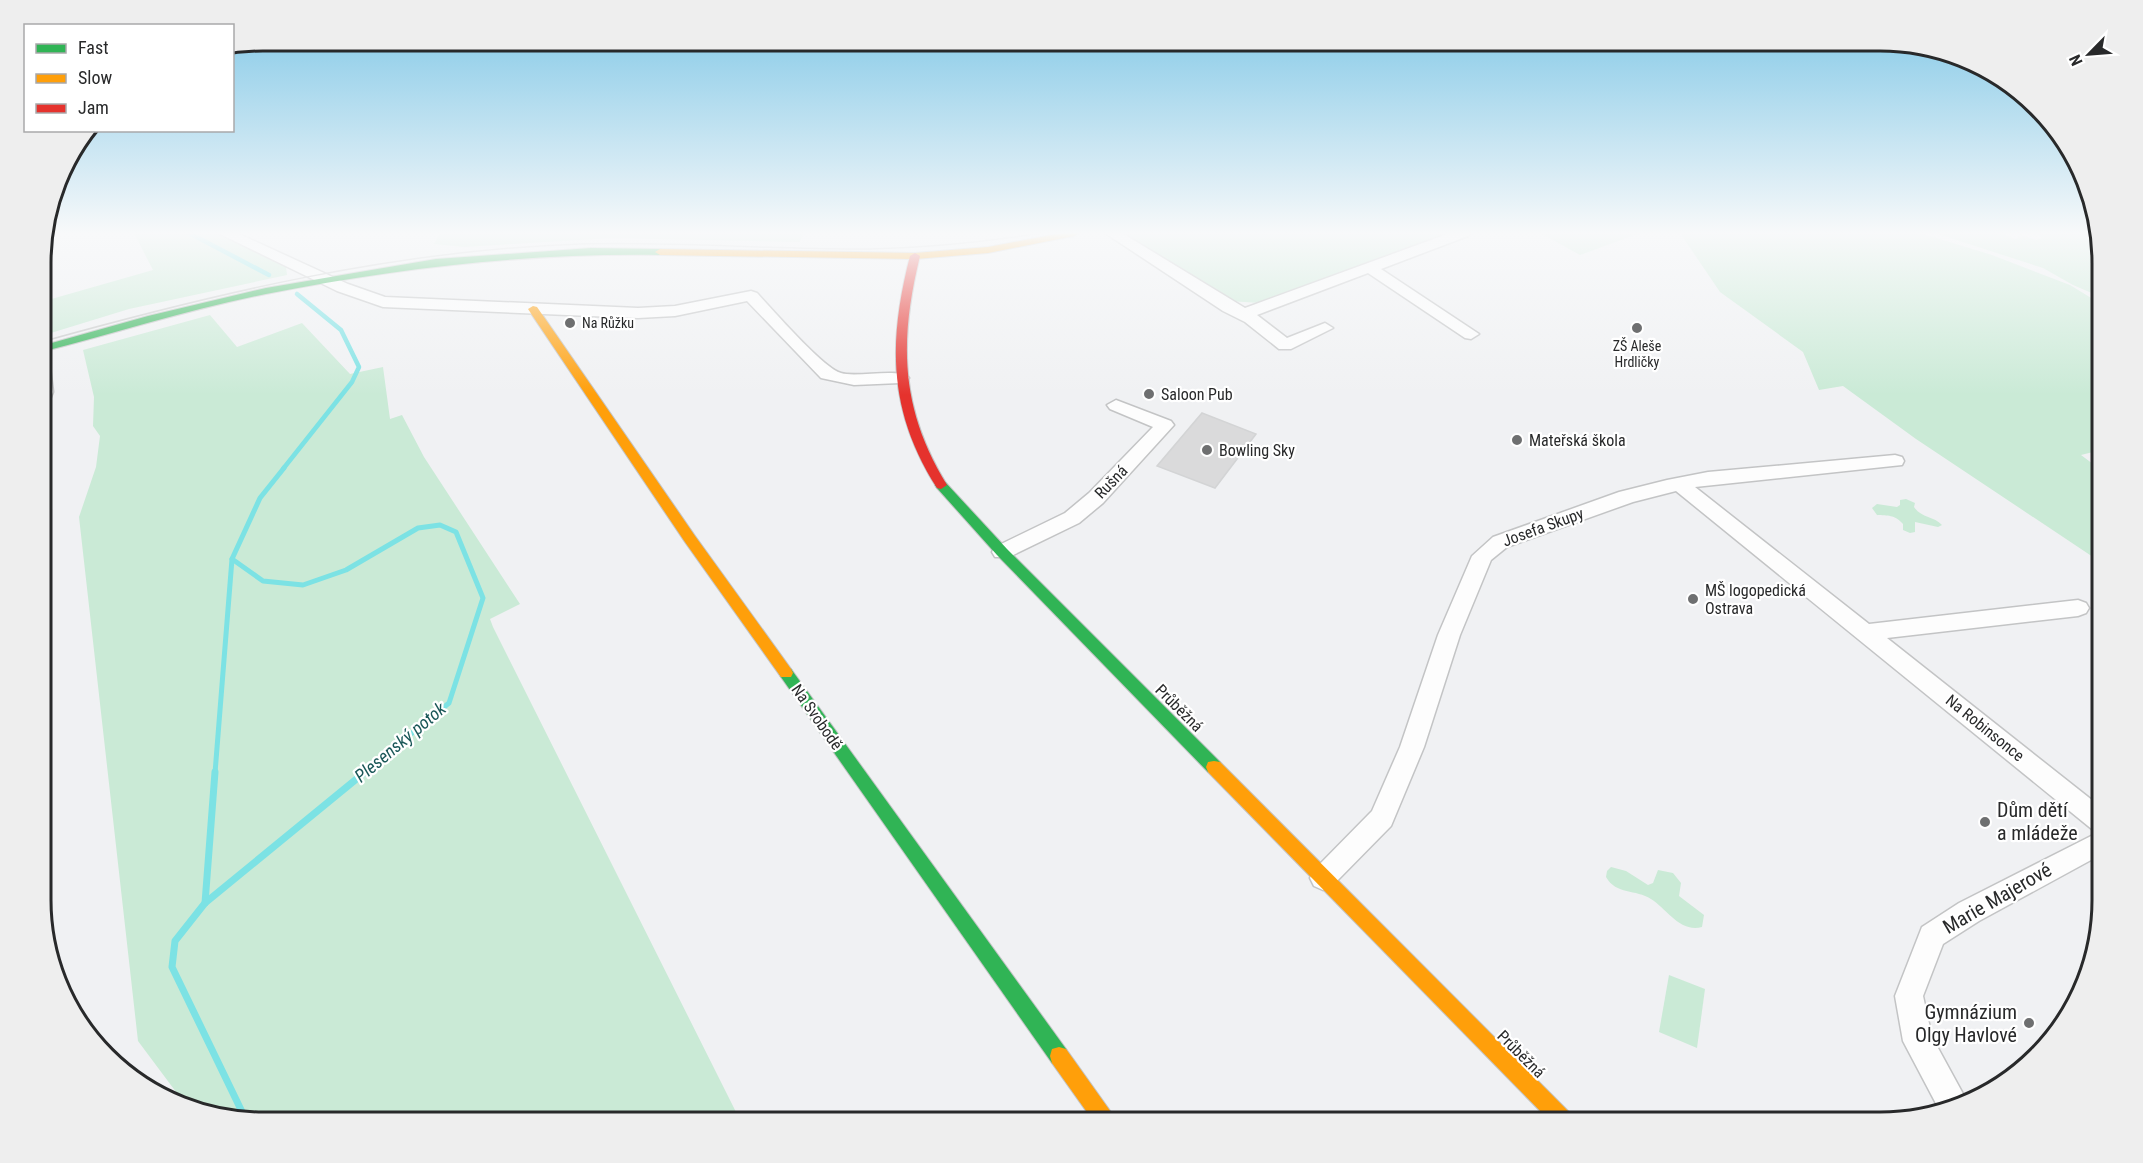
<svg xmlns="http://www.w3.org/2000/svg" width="2143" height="1163" font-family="'Roboto Condensed',sans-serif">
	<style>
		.green { fill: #caead6 }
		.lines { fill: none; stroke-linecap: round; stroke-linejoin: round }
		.stream-far2 { stroke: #7ce2e4; stroke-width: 4.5 }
		.stream-far1 { stroke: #7ce2e4; stroke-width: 5 }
		.stream { stroke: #7ce2e4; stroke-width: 7 }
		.building { fill: #dadadb; stroke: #d3d4d5; stroke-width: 1.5 }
		.street-casing { stroke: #c3c4c5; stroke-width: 3 }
		.fast-casing { stroke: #c3c4c5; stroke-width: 2 }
		.slow-casing { stroke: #c3c4c5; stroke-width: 2 }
		.jam-casing { stroke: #c3c4c5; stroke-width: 2 }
		.street { fill: #fdfdfd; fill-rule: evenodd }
		.fast { fill: #30b455; fill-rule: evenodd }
		.slow { fill: #ff9f0a; fill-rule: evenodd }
		.jam { fill: #e5322d; fill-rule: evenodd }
		.tram { stroke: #c9caca; stroke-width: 1.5 }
		.poi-dot { fill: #6e6f70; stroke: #fff; stroke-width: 2 }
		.labels { text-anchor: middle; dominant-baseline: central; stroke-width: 4.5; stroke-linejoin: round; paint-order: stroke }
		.far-poi-label { font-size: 14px; fill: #28292a; stroke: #fff; text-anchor: start }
		.poi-label { font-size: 16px; fill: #28292a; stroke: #fff; text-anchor: start }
		.street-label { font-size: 16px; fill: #28292a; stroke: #fff }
		.water-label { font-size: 18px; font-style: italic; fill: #1a5758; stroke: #fff }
		.near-poi-label { font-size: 20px; fill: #28292a; stroke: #fff; text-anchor: start }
		.near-street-label { font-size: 20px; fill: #28292a; stroke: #fff }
		.rim { fill: none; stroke: #28292a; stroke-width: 3 }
	</style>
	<rect width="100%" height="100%" fill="#f0f1f3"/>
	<!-- green -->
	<g class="green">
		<polygon points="134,233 216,233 286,267 287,275 129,309 41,336 41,302 153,270"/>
		<polygon points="440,233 803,233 800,242 612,238 464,247 434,244"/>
		<polygon points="1448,233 1261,303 1227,301 1129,239 1128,234"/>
		<polygon points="1545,233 1640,233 1580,255 1542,234"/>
		<polygon points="1680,233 1920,233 1992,255 2070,285 2101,304 2101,450 2081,455 2101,470 2102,563 1916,439 1843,386 1819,390 1803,352 1720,292"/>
		<polygon points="1935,233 1999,233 2015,239 2022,236 2016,233 2036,240 2042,238 2037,233 2100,233 2101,297 2073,285 2043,268"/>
		<polygon points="210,315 237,347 302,323 350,374 383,367 390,419 402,415 424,457 520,604 490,619 493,627 741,1122 263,1122 185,1104 138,1041 79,517 96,467 100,436 93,426 94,397 83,350"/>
		<path d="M1906 499 1915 503 1914 507C1921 518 1934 516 1942 525L1938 527 1915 522V532L1910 533 1903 530V524C1894 514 1888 516 1877 515L1872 508 1877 504 1897 507 1900 505V500Z"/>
		<path d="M1611 867 1626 871 1648 885 1653 883 1658 870 1673 873 1681 883 1679 896 1704 915 1702 927C1680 933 1667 909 1651 899 1636 889 1616 895 1606 877L1607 871Z"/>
		<polygon points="1669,975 1705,989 1697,1048 1659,1032"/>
	</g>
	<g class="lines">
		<!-- stream-far2 -->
		<g class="stream-far2">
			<polyline points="189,233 269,275"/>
			<polyline points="283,469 352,382 359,367 341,330 297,294"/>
		</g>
		<!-- stream-far1 -->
		<g class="stream-far1">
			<polyline points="284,468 260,498 232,559 263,581 303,585 346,570 418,528 440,525 456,532 483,598 449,703 363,773"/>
			<polyline points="215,773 232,559"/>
		</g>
		<!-- stream -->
		<g class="stream">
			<polyline points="205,903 215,772"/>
			<polyline points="245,1118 172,967 175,941 205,903 365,772"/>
		</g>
	</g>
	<!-- building -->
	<polygon class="building" points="1202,413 1256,434 1215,488 1157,466"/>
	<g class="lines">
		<!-- street casing -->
		<g class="street-casing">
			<g id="street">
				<path d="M218 233H237L348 284 385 297 638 308 675 306 751 291 757 293C772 309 823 368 841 373 857 378 900 367 909 378L900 383 854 385 821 378 747 301 675 316 638 318 383 307 337 291Z"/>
				<polygon points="1105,233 1122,233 1245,308 1450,233 1470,233 1468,236 1381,269 1479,334 1471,339 1465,338 1368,273 1257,315 1287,338 1325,323 1333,328 1291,349 1279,349 1245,322 1223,311"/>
				<polygon points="41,362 50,367 53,392 47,407 41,408"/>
				<polygon points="1116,400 1171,421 1174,425 1103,503 1079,523 1009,557 995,557 992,552 995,547 1065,513 1089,493 1153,427 1110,409 1107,405"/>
				<polygon points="1895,455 1902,457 1904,461 1902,465 1695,487 1869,624 2078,600 2086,603 2089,608 2086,613 2078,616 1887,638 2102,808 2102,854 1979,921 1943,944 1923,996 1932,1037 1968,1103 1941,1113 1903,1041 1895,996 1922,927 1959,903 2099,832 2093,830 1676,491 1633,502 1507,547 1491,560 1460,635 1424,747 1391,826 1332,886 1323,890 1314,886 1310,878 1314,870 1372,811 1400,747 1438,635 1472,556 1493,537 1619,492 1667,480 1708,472"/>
			</g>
		</g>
		<!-- fast casing -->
		<g class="fast-casing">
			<g id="fast">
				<path d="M591 248 660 249 665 252 660 255C527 253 397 268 266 294 190 309 116 333 41 352V346L148 316 266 288 436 259Z"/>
				<polygon points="941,481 945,482 1007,549 1220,762 1222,767 1220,772 1214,773 1208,772 997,555 937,488 935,485"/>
				<polygon points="786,667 791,669 1066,1049 1068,1056 1066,1063 1059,1065 1052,1063 781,677 779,673 781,669"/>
			</g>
		</g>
		<!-- slow casing -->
		<g class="slow-casing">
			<g id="slow">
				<polygon points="1062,233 1079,233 1074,236 988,253 915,259 660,255 655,252 660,249 915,253 988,247"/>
				<polygon points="533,306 537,307 695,536 791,669 793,673 791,677 781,677 685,542 528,309"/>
				<polygon points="1214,761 1220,762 1572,1115 1575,1122 1551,1122 1208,772 1206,767 1208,762"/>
				<polygon points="1059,1047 1066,1049 1113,1115 1116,1122 1094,1122 1052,1063 1050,1056 1052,1049"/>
			</g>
		</g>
		<!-- jam casing -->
		<g class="jam-casing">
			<path id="jam" d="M915 253 920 256C899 341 900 409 947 485L941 489 937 488C888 411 888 342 910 256Z"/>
		</g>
		<!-- street -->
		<use href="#street" class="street"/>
		<!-- fast -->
		<use href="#fast" class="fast"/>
		<!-- slow -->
		<use href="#slow" class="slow"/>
		<!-- jam -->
		<use href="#jam" class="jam"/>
		<!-- tram -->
		<path class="tram" d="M41 342C217 293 396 250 580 244 677 241 773 250 870 249 928 248 985 242 1042 233"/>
	</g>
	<!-- sky -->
	<linearGradient id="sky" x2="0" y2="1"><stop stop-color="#7dc6e6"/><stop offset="0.59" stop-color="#f8f9fa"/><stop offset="1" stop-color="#f8f9fa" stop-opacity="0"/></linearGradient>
	<rect width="2143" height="395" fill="url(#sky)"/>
	<!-- markers -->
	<g class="poi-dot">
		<circle cx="570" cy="323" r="6"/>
		<circle cx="1637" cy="328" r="6"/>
		<circle cx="1149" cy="394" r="6"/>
		<circle cx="1517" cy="440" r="6"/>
		<circle cx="1207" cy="450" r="6"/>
		<circle cx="1693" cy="599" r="6"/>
		<circle cx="1985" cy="822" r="6"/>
		<circle cx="2029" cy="1023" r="6"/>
	</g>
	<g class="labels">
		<!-- far-poi labels -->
		<g class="far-poi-label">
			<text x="582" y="323">Na Růžku</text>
			<text x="1637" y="346" text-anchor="middle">ZŠ Aleše<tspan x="1637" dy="16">Hrdličky</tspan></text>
		</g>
		<!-- poi labels -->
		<g class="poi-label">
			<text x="1161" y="394">Saloon Pub</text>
			<text x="1529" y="440">Mateřská škola</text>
			<text x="1219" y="450">Bowling Sky</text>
			<text x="1705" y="590">MŠ logopedická<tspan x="1705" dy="18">Ostrava</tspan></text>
		</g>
		<!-- street labels -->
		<g class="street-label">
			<text transform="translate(1111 482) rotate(-46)">Rušná</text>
			<text transform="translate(1543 527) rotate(-20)">Josefa Skupy</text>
			<text transform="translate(1179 708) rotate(45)">Průběžná</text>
			<text transform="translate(817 717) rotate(55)">Na Svobodě</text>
			<text transform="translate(1985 728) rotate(39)">Na Robinsonce</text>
			<text transform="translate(1521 1054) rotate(45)">Průběžná</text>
		</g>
		<!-- water labels -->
		<g class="water-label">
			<text transform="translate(400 742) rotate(-40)">Plesenský potok</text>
		</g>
		<!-- near-poi labels -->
		<g class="near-poi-label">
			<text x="1997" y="810">Dům dětí<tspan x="1997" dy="23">a mládeže</tspan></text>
			<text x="2017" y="1012" text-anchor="end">Gymnázium<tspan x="2017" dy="23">Olgy Havlové</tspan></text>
		</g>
		<!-- near-street labels -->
		<g class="near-street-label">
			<text transform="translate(1997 898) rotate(-30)">Marie Majerové</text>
		</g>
	</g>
	<!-- crop -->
	<path d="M0 0H2143V1163H0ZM263 51H1880A212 212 0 0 1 2092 263V900A212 212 0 0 1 1880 1112H263A212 212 0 0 1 51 900V263A212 212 0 0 1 263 51Z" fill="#eee" fill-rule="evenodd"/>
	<path class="rim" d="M263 51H1880A212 212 0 0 1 2092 263V900A212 212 0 0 1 1880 1112H263A212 212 0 0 1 51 900V263A212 212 0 0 1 263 51Z"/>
	<!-- legend -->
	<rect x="24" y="24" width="210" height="108" fill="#ffffff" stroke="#a9a9aa" stroke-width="1.5"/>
	<rect x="36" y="44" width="30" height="9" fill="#30b455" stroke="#a9a9aa" stroke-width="1.5"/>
	<text x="78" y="54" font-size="18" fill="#28292a">Fast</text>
	<rect x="36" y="74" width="30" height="9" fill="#ff9f0a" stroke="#a9a9aa" stroke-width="1.5"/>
	<text x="78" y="84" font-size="18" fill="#28292a">Slow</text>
	<rect x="36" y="104" width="30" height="9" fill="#e5322d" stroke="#a9a9aa" stroke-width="1.5"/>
	<text x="78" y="114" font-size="18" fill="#28292a">Jam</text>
	<!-- north arrow -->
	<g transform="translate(2089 54) rotate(245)" stroke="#ffffff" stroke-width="4.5" paint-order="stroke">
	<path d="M0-4.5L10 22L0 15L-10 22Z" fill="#28292a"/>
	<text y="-9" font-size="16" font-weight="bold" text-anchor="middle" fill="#28292a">N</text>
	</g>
</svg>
